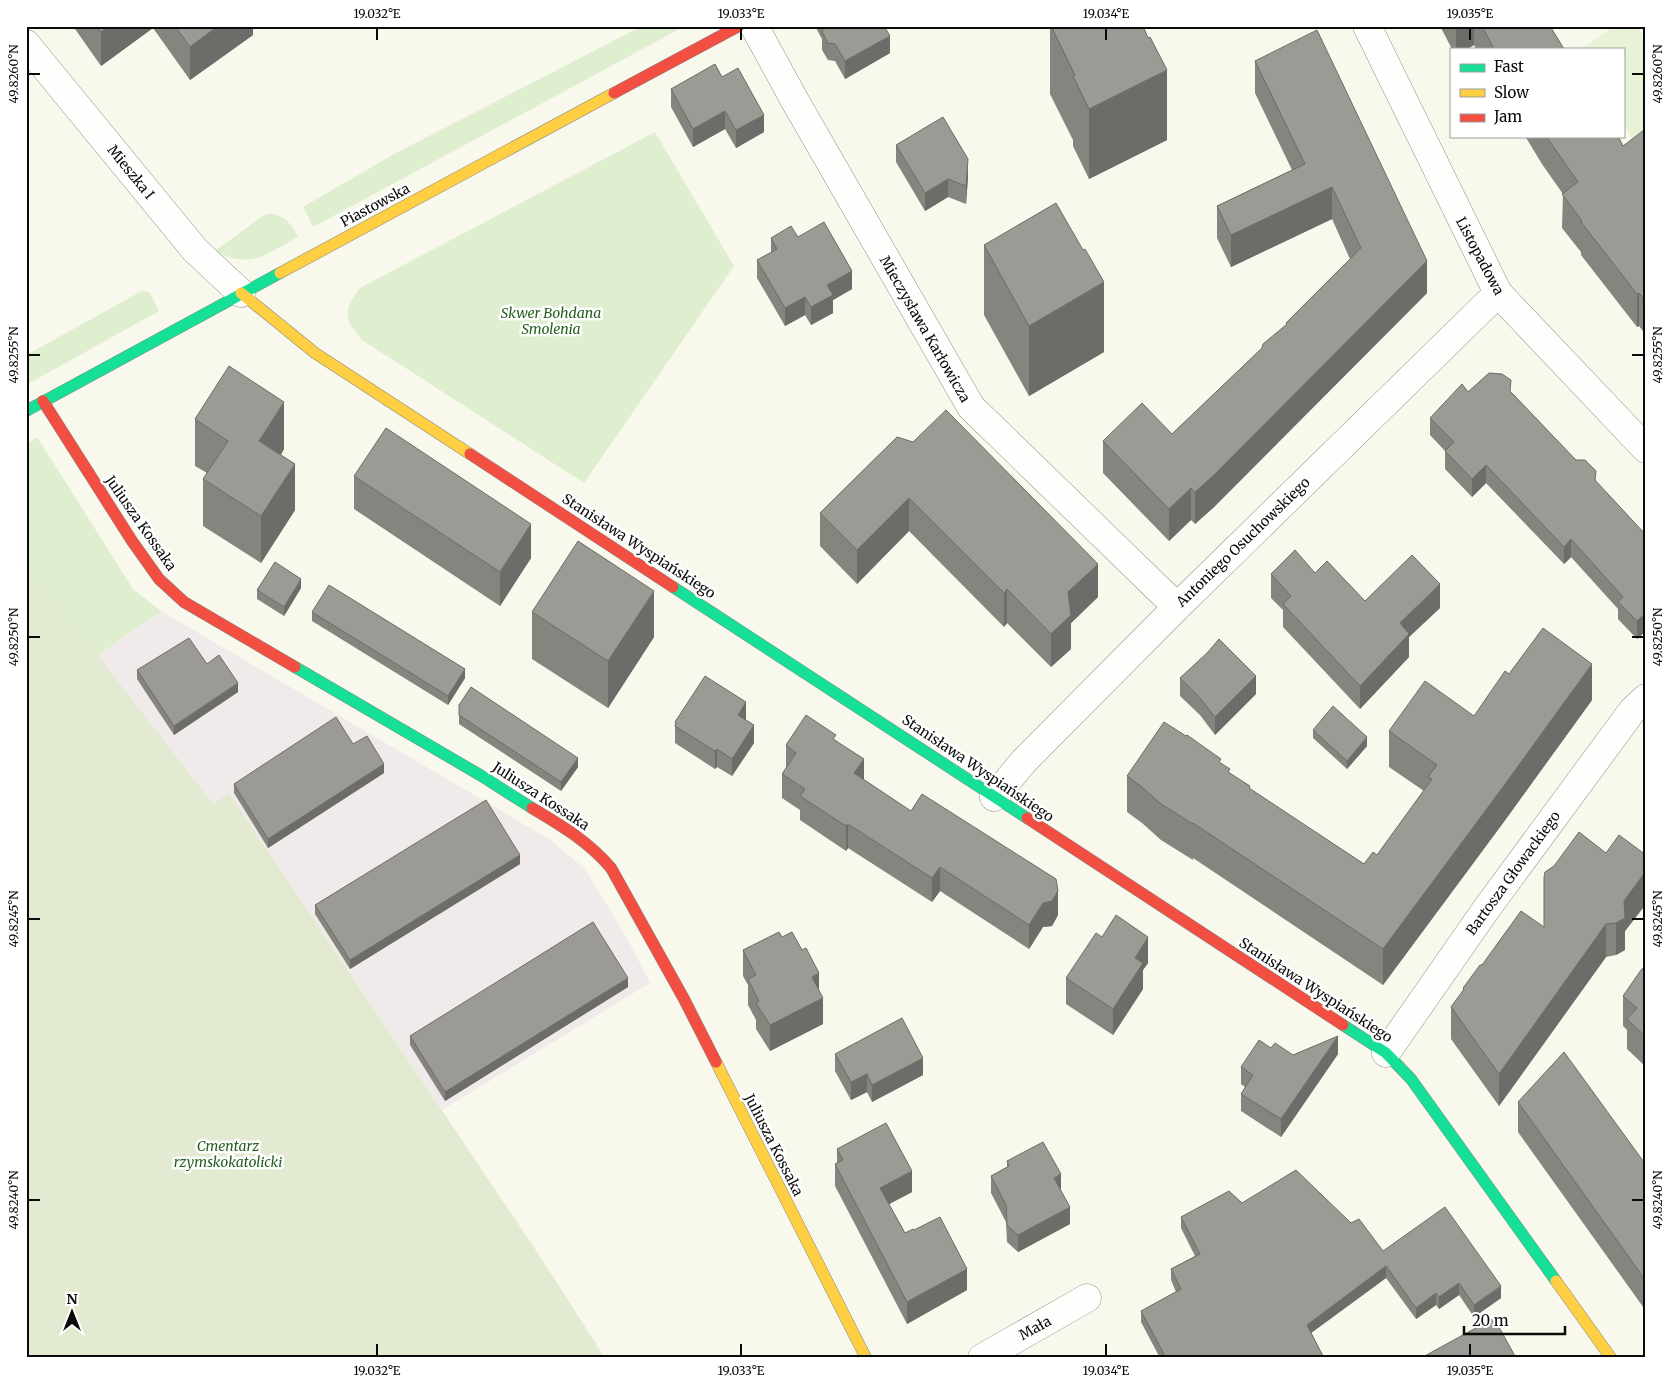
<svg xmlns="http://www.w3.org/2000/svg" width="1672" height="1384" font-family="Merriweather,serif">
	<style>
		.industrial { fill: #f0eaeb }
		.green { fill: #dfeece }
		.cemetery { fill: #e2ead2 }
		.pitch { fill: #e8f2d7 }
		.lines { fill: none; stroke-linecap: round; stroke-linejoin: round }
		.street-casing { stroke: #92918c; stroke-width: 29 }
		.fast-casing { stroke: #888883; stroke-width: 12 }
		.slow-casing { stroke: #888883; stroke-width: 12 }
		.jam-casing { stroke: #888883; stroke-width: 12 }
		.street { stroke: #fefefc; stroke-width: 28 }
		.fast { stroke: #16e098; stroke-width: 11 }
		.slow { stroke: #ffcf43; stroke-width: 11 }
		.jam { stroke: #f24e42; stroke-width: 11 }
		.wall { fill: #85847f }
		.shaded-wall { fill: #6c6c68 }
		.building { fill: #9b9a94; stroke: #6c6c68 }
		.ticks { fill: none; stroke: #0a0a0a; stroke-width: 2 }
		.labels { text-anchor: middle; dominant-baseline: central; stroke-width: 5; stroke-linejoin: round; paint-order: stroke }
		.street-label { font-size: 14px; fill: #0a0a0a; stroke: #fff }
		.park-label { font-size: 14px; font-style: italic; fill: #245f1e; stroke: #fff }
		.neatline { fill: none; stroke: #0a0a0a; stroke-width: 2 }
		.ticks-label { font-size: 12px; text-anchor: middle; fill: #0a0a0a }
	</style>
	<rect width="100%" height="100%" fill="#f9f8ed"/>
	<!-- industrial -->
	<polygon class="industrial" points="161,611 549,839 585,869 627,938 650,983 442,1110 229,793 213,804 97,656"/>
	<!-- green -->
	<g class="green">
		<polygon points="642,26 685,26 313,227 303,207 394,154"/>
		<path d="M655 132 734 266 584 483 362 340C344 319 342 311 360 288Z"/>
		<path d="M270 213C286 217 291 223 298 237 267 254 250 270 215 251L261 217Z"/>
		<polygon points="142,291 150,293 159,311 26,385 26,355"/>
		<polygon points="37,437 133,589 161,611 97,656 26,563 26,444"/>
	</g>
	<!-- cemetery -->
	<polygon class="cemetery" points="26,563 213,804 229,793 541,1258 605,1358 26,1358"/>
	<!-- pitch -->
	<polygon class="pitch" points="1614,26 1637,26 1646,39 1645,156 1623,125 1623,49 1582,49"/>
	<g class="lines">
		<!-- street casing -->
		<g class="street-casing">
			<g id="street">
				<polyline points="754,26 795,101 971,407 1177,607"/>
				<polyline points="1367,26 1498,293 1646,449"/>
				<polyline points="26,44 195,250 241,293"/>
				<polyline points="994,797 1024,761 1177,607 1498,293"/>
				<polyline points="1386,1053 1487,908 1632,711 1646,698"/>
				<polyline points="982,1358 1087,1298"/>
			</g>
		</g>
		<!-- fast casing -->
		<g class="fast-casing">
			<g id="fast">
				<polyline points="26,411 280,273"/>
				<polyline points="673,587 1027,818"/>
				<polyline points="295,667 480,775 532,808"/>
				<polyline points="1343,1025 1386,1053 1411,1079 1556,1281"/>
			</g>
		</g>
		<!-- slow casing -->
		<g class="slow-casing">
			<g id="slow">
				<polyline points="280,273 614,93"/>
				<polyline points="241,293 315,353 470,454"/>
				<polyline points="716,1062 866,1358"/>
				<polyline points="1556,1281 1611,1358"/>
			</g>
		</g>
		<!-- jam casing -->
		<g class="jam-casing">
			<g id="jam">
				<polyline points="614,93 739,26"/>
				<polyline points="43,401 132,541 159,579 184,602 295,667"/>
				<polyline points="470,454 673,587"/>
				<path d="M532 808C562 826 588 841 611 868L684 999 716 1062"/>
				<polyline points="1027,818 1343,1025"/>
			</g>
		</g>
		<!-- street -->
		<use href="#street" class="street"/>
		<!-- fast -->
		<use href="#fast" class="fast"/>
		<!-- slow -->
		<use href="#slow" class="slow"/>
		<!-- jam -->
		<use href="#jam" class="jam"/>
	</g>
	<!-- wall -->
	<g class="wall">
		<polygon points="73,26 253,26 253,35 190,80 153,28 101,66"/>
		<polygon points="815,26 884,26 890,53 845,79 835,61 828,60 822,50 822,39"/>
		<polygon points="1050,26 1143,26 1148,38 1167,140 1089,179 1073,146 1073,140 1050,94"/>
		<polygon points="1440,26 1550,26 1564,49 1476,49 1474,45 1467,49 1452,49"/>
		<polygon points="1255,61 1427,293 1214,507 1195,524 1191,520 1169,541 1103,473 1103,441 1172,434 1286,325 1286,323 1350,259 1332,219 1231,267 1217,238 1217,206 1292,170 1255,93"/>
		<polygon points="722,77 764,132 736,148 725,129 693,147 671,107 671,89"/>
		<polygon points="1646,132 1646,335 1639,326 1637,327 1581,255 1581,252 1562,228 1563,194 1542,164 1525,136 1618,136 1623,146"/>
		<polygon points="896,145 968,177 966,204 948,197 925,211 896,162"/>
		<polygon points="798,237 852,289 833,300 833,313 811,325 805,315 785,326 757,278 757,260 771,253 771,238"/>
		<polygon points="984,245 1104,352 1029,396 984,315"/>
		<polygon points="1468,392 1511,392 1646,535 1646,631 1637,639 1618,619 1618,609 1571,557 1564,564 1486,483 1472,497 1445,469 1445,451 1430,435 1430,418"/>
		<polygon points="195,419 284,449 281,455 295,510 261,563 203,526 203,479 207,473 195,466"/>
		<polygon points="897,437 1098,597 1071,623 1071,649 1051,667 1007,623 1004,627 909,531 857,584 820,546 820,513"/>
		<polygon points="354,476 531,558 500,606 354,509"/>
		<polygon points="1315,573 1365,601 1440,608 1409,637 1409,657 1360,709 1283,627 1283,610 1271,598 1271,574"/>
		<polygon points="301,588 284,616 257,599 257,590"/>
		<polygon points="312,612 465,678 448,705 312,621"/>
		<polygon points="532,612 654,637 608,708 532,659"/>
		<polygon points="207,664 238,692 174,735 137,679 137,670"/>
		<polygon points="1509,674 1592,700 1503,823 1383,985 1193,858 1193,860 1161,840 1142,823 1127,812 1127,776 1221,763 1230,773 1250,789 1364,864 1377,855 1424,791 1389,767 1389,731 1474,716"/>
		<polygon points="1180,678 1256,694 1215,735 1200,715 1180,696"/>
		<polygon points="459,705 578,767 561,791 459,724"/>
		<polygon points="746,720 754,743 732,776 717,767 715,769 675,743 675,722"/>
		<polygon points="1313,730 1367,746 1347,769 1313,738"/>
		<polygon points="836,740 864,780 1058,915 1052,926 1043,927 1029,949 940,891 932,902 848,848 846,851 800,820 800,810 782,798 782,774 786,769 786,745"/>
		<polygon points="353,744 384,773 268,848 234,793 234,784"/>
		<polygon points="1606,853 1646,855 1646,904 1625,931 1625,950 1616,955 1606,957 1499,1106 1451,1039 1451,1007 1463,991 1463,988 1482,965 1544,927"/>
		<polygon points="520,864 350,969 315,914 315,905"/>
		<polygon points="782,937 819,989 823,1024 770,1051 756,1029 756,1020 748,1005 748,985 743,976 743,950"/>
		<polygon points="1102,937 1148,963 1143,970 1143,989 1113,1035 1066,1004 1066,978"/>
		<polygon points="1646,965 1646,1067 1627,1049 1627,1030 1623,1026 1623,996"/>
		<polygon points="628,987 445,1101 410,1045 410,1036"/>
		<polygon points="1271,1048 1293,1055 1338,1054 1281,1137 1241,1111 1241,1094 1245,1087 1241,1084 1241,1067"/>
		<polygon points="835,1054 923,1075 872,1102 867,1092 851,1100 835,1071"/>
		<polygon points="1518,1102 1646,1165 1646,1311 1518,1132"/>
		<polygon points="837,1149 912,1192 889,1204 905,1233 914,1230 967,1290 907,1324 835,1186 835,1164 837,1163"/>
		<polygon points="1007,1161 1061,1190 1070,1224 1018,1252 1007,1242 1006,1222 991,1193 991,1176 1007,1167"/>
		<polygon points="1242,1203 1351,1223 1383,1251 1501,1298 1474,1317 1459,1295 1439,1309 1436,1305 1416,1319 1386,1278 1311,1333 1324,1358 1160,1358 1141,1322 1141,1311 1176,1292 1171,1280 1171,1269 1195,1256 1181,1228 1181,1217"/>
	</g>
	<!-- shaded-wall -->
	<g class="shaded-wall">
		<polygon points="109,26 153,26 153,28 101,66 101,32"/>
		<polygon points="218,26 253,26 253,35 190,80 190,47"/>
		<polygon points="1456,26 1474,26 1474,45 1467,49 1456,49"/>
		<polygon points="890,36 890,53 845,79 845,61"/>
		<polygon points="1167,70 1167,140 1089,179 1089,109"/>
		<polygon points="725,111 725,129 693,147 693,129"/>
		<polygon points="764,115 764,132 736,148 736,130"/>
		<polygon points="968,159 968,177 966,204 966,186"/>
		<polygon points="948,179 948,197 925,211 925,193"/>
		<polygon points="1332,187 1332,219 1231,267 1231,235"/>
		<polygon points="1427,261 1427,293 1214,507 1195,524 1195,492"/>
		<polygon points="852,271 852,289 833,300 833,313 811,325 811,307 827,285"/>
		<polygon points="1104,282 1104,352 1029,396 1029,326"/>
		<polygon points="1639,293 1639,326 1637,327 1637,294"/>
		<polygon points="805,297 805,315 785,326 785,308"/>
		<polygon points="284,402 284,449 259,488 259,441"/>
		<polygon points="295,464 295,510 261,563 261,516"/>
		<polygon points="1486,465 1486,483 1472,497 1472,479"/>
		<polygon points="1191,488 1191,520 1169,541 1169,509"/>
		<polygon points="909,498 909,531 857,584 857,550"/>
		<polygon points="531,524 531,558 500,606 500,572"/>
		<polygon points="1571,539 1571,557 1564,564 1564,547"/>
		<polygon points="1098,564 1098,597 1071,623 1071,649 1051,667 1051,634 1068,592"/>
		<polygon points="301,579 301,588 284,616 284,607"/>
		<polygon points="1440,584 1440,608 1409,637 1409,657 1360,709 1360,686 1400,623"/>
		<polygon points="1007,589 1007,623 1004,627 1004,593"/>
		<polygon points="654,591 654,637 608,708 608,661"/>
		<polygon points="1646,613 1646,631 1637,639 1637,621"/>
		<polygon points="1592,664 1592,700 1503,823 1383,985 1383,949"/>
		<polygon points="465,669 465,678 448,705 448,696"/>
		<polygon points="1256,676 1256,694 1215,735 1215,717"/>
		<polygon points="238,683 238,692 174,735 174,726"/>
		<polygon points="746,702 746,720 738,733 738,715"/>
		<polygon points="754,725 754,743 732,776 732,759"/>
		<polygon points="1367,737 1367,746 1347,769 1347,761"/>
		<polygon points="717,749 717,767 715,769 715,751"/>
		<polygon points="578,758 578,767 561,791 561,782"/>
		<polygon points="864,759 864,784 854,773"/>
		<polygon points="384,764 384,773 268,848 268,839"/>
		<polygon points="848,824 848,848 846,851 846,826"/>
		<polygon points="520,855 520,864 350,969 350,960"/>
		<polygon points="940,867 940,891 932,902 932,878"/>
		<polygon points="1646,871 1646,904 1625,931 1625,950 1616,955 1616,923 1624,901"/>
		<polygon points="1058,891 1058,915 1052,926 1043,927 1029,949 1029,925 1043,903"/>
		<polygon points="1606,924 1606,957 1499,1106 1499,1074"/>
		<polygon points="1148,937 1148,963 1143,970 1143,989 1113,1035 1113,1009 1135,958"/>
		<polygon points="819,973 819,999 812,977"/>
		<polygon points="628,978 628,987 445,1101 445,1092"/>
		<polygon points="823,998 823,1024 770,1051 770,1025"/>
		<polygon points="1338,1036 1338,1054 1281,1137 1281,1119"/>
		<polygon points="923,1058 923,1075 872,1102 872,1085"/>
		<polygon points="867,1074 867,1092 851,1100 851,1082"/>
		<polygon points="912,1171 912,1192 880,1209 880,1188"/>
		<polygon points="1061,1174 1061,1191 1054,1178"/>
		<polygon points="1070,1207 1070,1224 1018,1252 1018,1235"/>
		<polygon points="1386,1266 1386,1278 1307,1336 1307,1325"/>
		<polygon points="967,1269 967,1290 907,1324 907,1302"/>
		<polygon points="1459,1283 1459,1295 1439,1309 1439,1297"/>
		<polygon points="1501,1286 1501,1298 1474,1317 1474,1305"/>
		<polygon points="1436,1293 1436,1305 1416,1319 1416,1308"/>
	</g>
	<!-- building -->
	<g class="building">
		<polygon points="96,26 109,26 101,32"/>
		<polygon points="175,26 218,26 190,47"/>
		<polygon points="824,26 884,26 890,36 845,61 835,44 828,43 822,32"/>
		<polygon points="1051,26 1143,26 1148,38 1150,37 1167,70 1089,109 1073,76 1075,75"/>
		<polygon points="1482,26 1550,26 1564,49 1494,49"/>
		<polygon points="1317,30 1427,261 1214,475 1195,492 1191,488 1169,509 1103,441 1142,403 1172,434 1262,348 1263,344 1287,324 1286,323 1361,248 1332,187 1231,235 1217,206 1305,164 1255,61"/>
		<polygon points="715,64 722,77 738,68 764,115 736,130 725,111 693,129 671,89"/>
		<polygon points="943,117 968,159 966,186 948,179 925,193 896,145"/>
		<polygon points="1644,130 1646,132 1646,301 1639,293 1637,294 1581,222 1582,221 1562,194 1578,182 1546,136 1618,136 1623,146"/>
		<polygon points="1056,203 1083,250 1085,249 1104,282 1029,326 984,245"/>
		<polygon points="824,222 852,271 827,285 833,295 811,307 805,297 785,308 757,260 777,249 771,238 791,226 798,237"/>
		<polygon points="229,366 284,402 259,441 295,464 261,516 203,479 228,441 195,419"/>
		<polygon points="1489,373 1502,374 1511,380 1510,391 1576,460 1585,460 1596,471 1595,480 1646,535 1646,613 1637,621 1618,602 1623,597 1571,539 1564,547 1486,465 1472,479 1445,451 1454,442 1430,418 1462,384 1468,392"/>
		<polygon points="946,410 1098,564 1068,592 1071,615 1051,634 1007,589 1004,593 909,498 857,550 820,513 897,437 913,442"/>
		<polygon points="386,428 531,524 500,572 354,476"/>
		<polygon points="578,541 654,591 608,661 532,612"/>
		<polygon points="1295,550 1315,573 1327,561 1365,601 1412,555 1440,584 1400,623 1409,634 1360,686 1283,604 1291,596 1271,574"/>
		<polygon points="275,562 301,579 284,607 257,590"/>
		<polygon points="329,585 465,669 448,696 312,612"/>
		<polygon points="1543,628 1592,664 1503,787 1383,949 1193,823 1193,824 1161,804 1142,787 1127,776 1164,722 1186,736 1187,735 1221,759 1219,762 1230,769 1228,772 1250,786 1249,788 1364,864 1373,852 1377,855 1432,779 1428,777 1437,765 1389,731 1425,681 1474,716 1505,671 1509,674"/>
		<polygon points="189,638 207,664 219,655 238,683 174,726 137,670"/>
		<polygon points="1219,639 1256,676 1215,717 1200,698 1180,678 1208,652"/>
		<polygon points="705,676 746,702 738,715 754,725 732,759 717,749 715,751 675,726 676,723 675,722"/>
		<polygon points="471,687 578,758 561,782 459,715 459,705"/>
		<polygon points="1333,706 1367,737 1347,761 1313,730"/>
		<polygon points="806,715 836,735 833,739 864,759 854,773 911,811 922,794 1056,879 1058,891 1052,901 1043,903 1029,925 940,867 932,878 848,824 846,826 800,796 805,789 782,774 796,753 786,745"/>
		<polygon points="336,717 353,744 367,736 384,764 268,839 234,784"/>
		<polygon points="486,800 520,855 350,960 315,905"/>
		<polygon points="1579,832 1606,853 1619,835 1646,855 1646,871 1624,901 1625,918 1616,923 1606,924 1499,1074 1451,1007 1464,989 1463,988 1480,965 1482,965 1521,911 1544,927 1544,877 1545,872 1554,866"/>
		<polygon points="1116,915 1148,937 1135,958 1143,963 1113,1009 1066,978 1096,933 1102,937"/>
		<polygon points="593,922 628,978 445,1092 410,1036"/>
		<polygon points="779,932 782,937 792,932 802,950 806,948 819,973 812,977 823,998 770,1025 756,1003 759,1001 748,979 756,975 743,950"/>
		<polygon points="1646,965 1646,1037 1627,1019 1637,1008 1623,996 1641,970"/>
		<polygon points="902,1018 923,1058 872,1085 867,1074 851,1082 835,1054"/>
		<polygon points="1338,1036 1281,1119 1241,1094 1253,1075 1241,1067 1259,1040 1271,1048 1275,1043 1293,1055"/>
		<polygon points="1564,1052 1646,1165 1646,1281 1518,1102"/>
		<polygon points="886,1123 912,1171 880,1188 905,1233 913,1229 914,1230 940,1217 967,1269 907,1302 835,1164 843,1160 837,1149"/>
		<polygon points="1043,1142 1061,1174 1054,1178 1070,1207 1018,1235 1007,1225 1006,1205 991,1176 1009,1166 1007,1161"/>
		<polygon points="1296,1170 1351,1223 1359,1219 1383,1251 1445,1207 1501,1286 1474,1305 1459,1283 1439,1297 1436,1293 1416,1308 1386,1266 1307,1325 1324,1358 1166,1358 1141,1311 1181,1289 1171,1269 1200,1254 1181,1217 1229,1191 1242,1203"/>
		<polygon points="1494,1318 1516,1358 1421,1358"/>
	</g>
	<!-- ticks -->
	<path class="ticks" d="M377 28V40M741 28V40M1106 28V40M1470 28V40M28 74H40M1632 74H1644M28 355H40M1632 355H1644M28 637H40M1632 637H1644M28 919H40M1632 919H1644M28 1200H40M1632 1200H1644M377 1344V1356M741 1344V1356M1106 1344V1356M1470 1344V1356"/>
	<g class="labels">
		<!-- street labels -->
		<g class="street-label">
			<text transform="translate(131 172) rotate(51)">Mieszka I</text>
			<text transform="translate(375 205) rotate(-28)">Piastowska</text>
			<text transform="translate(1480 256) rotate(62)">Listopadowa</text>
			<text transform="translate(925 329) rotate(60)">Mieczysława Karłowicza</text>
			<text transform="translate(141 523) rotate(55)">Juliusza Kossaka</text>
			<text transform="translate(1243 542) rotate(-44)">Antoniego Osuchowskiego</text>
			<text transform="translate(639 546) rotate(33)">Stanisława Wyspiańskiego</text>
			<text transform="translate(978 768) rotate(34)">Stanisława Wyspiańskiego</text>
			<text transform="translate(541 796) rotate(33)">Juliusza Kossaka</text>
			<text transform="translate(1513 873) rotate(-54)">Bartosza Głowackiego</text>
			<text transform="translate(1316 990) rotate(33)">Stanisława Wyspiańskiego</text>
			<text transform="translate(774 1145) rotate(63)">Juliusza Kossaka</text>
			<text transform="translate(1035 1328) rotate(-29)">Mała</text>
		</g>
		<!-- park labels -->
		<g class="park-label">
			<text x="551" y="313">Skwer Bohdana<tspan x="551" dy="16">Smolenia</tspan></text>
			<text x="228" y="1146">Cmentarz<tspan x="228" dy="16">rzymskokatolicki</tspan></text>
		</g>
	</g>
	<!-- border -->
	<rect width="1672" height="1384" fill="none" stroke="#ffffff" stroke-width="55"/>
	<!-- legend -->
	<rect x="1450" y="48" width="175" height="90" fill="#ffffff" stroke="#9d9d9d"/>
	<rect x="1460" y="64" width="25" height="8" fill="#16e098" stroke="#9d9d9d"/>
	<text x="1494" y="72" font-size="15" fill="#0a0a0a">Fast</text>
	<rect x="1460" y="89" width="25" height="8" fill="#ffcf43" stroke="#9d9d9d"/>
	<text x="1494" y="98" font-size="15" fill="#0a0a0a">Slow</text>
	<rect x="1460" y="114" width="25" height="8" fill="#f24e42" stroke="#9d9d9d"/>
	<text x="1494" y="122" font-size="15" fill="#0a0a0a">Jam</text>
	<!-- north arrow -->
	<g transform="translate(72 1312)" stroke="#ffffff" stroke-width="4" paint-order="stroke">
	<path d="M0-4L9 19L0 12L-9 19Z" fill="#0a0a0a"/>
	<text y="-8" font-size="14" font-weight="bold" text-anchor="middle" fill="#0a0a0a">N</text>
	</g>
	<!-- scale -->
	<path d="M1464 1326v8h101v-8" fill="none" stroke="#0a0a0a" stroke-width="2.5"/>
	<text x="1472" y="1326" font-size="15" fill="#0a0a0a" stroke="#ffffff" stroke-width="4" paint-order="stroke">20 m</text>
	<rect x="28" y="28" width="1616" height="1328" class="neatline"/>
	<g class="ticks-label">
		<text x="377" y="18">19.032°E</text>
		<text x="741" y="18">19.033°E</text>
		<text x="1106" y="18">19.034°E</text>
		<text x="1470" y="18">19.035°E</text>
		<text transform="translate(14 74) rotate(-90)" y="4">49.8260°N</text>
		<text transform="translate(1658 74) rotate(-90)" y="4">49.8260°N</text>
		<text transform="translate(14 355) rotate(-90)" y="4">49.8255°N</text>
		<text transform="translate(1658 355) rotate(-90)" y="4">49.8255°N</text>
		<text transform="translate(14 637) rotate(-90)" y="4">49.8250°N</text>
		<text transform="translate(1658 637) rotate(-90)" y="4">49.8250°N</text>
		<text transform="translate(14 919) rotate(-90)" y="4">49.8245°N</text>
		<text transform="translate(1658 919) rotate(-90)" y="4">49.8245°N</text>
		<text transform="translate(14 1200) rotate(-90)" y="4">49.8240°N</text>
		<text transform="translate(1658 1200) rotate(-90)" y="4">49.8240°N</text>
		<text x="377" y="1375">19.032°E</text>
		<text x="741" y="1375">19.033°E</text>
		<text x="1106" y="1375">19.034°E</text>
		<text x="1470" y="1375">19.035°E</text>
	</g>
</svg>
